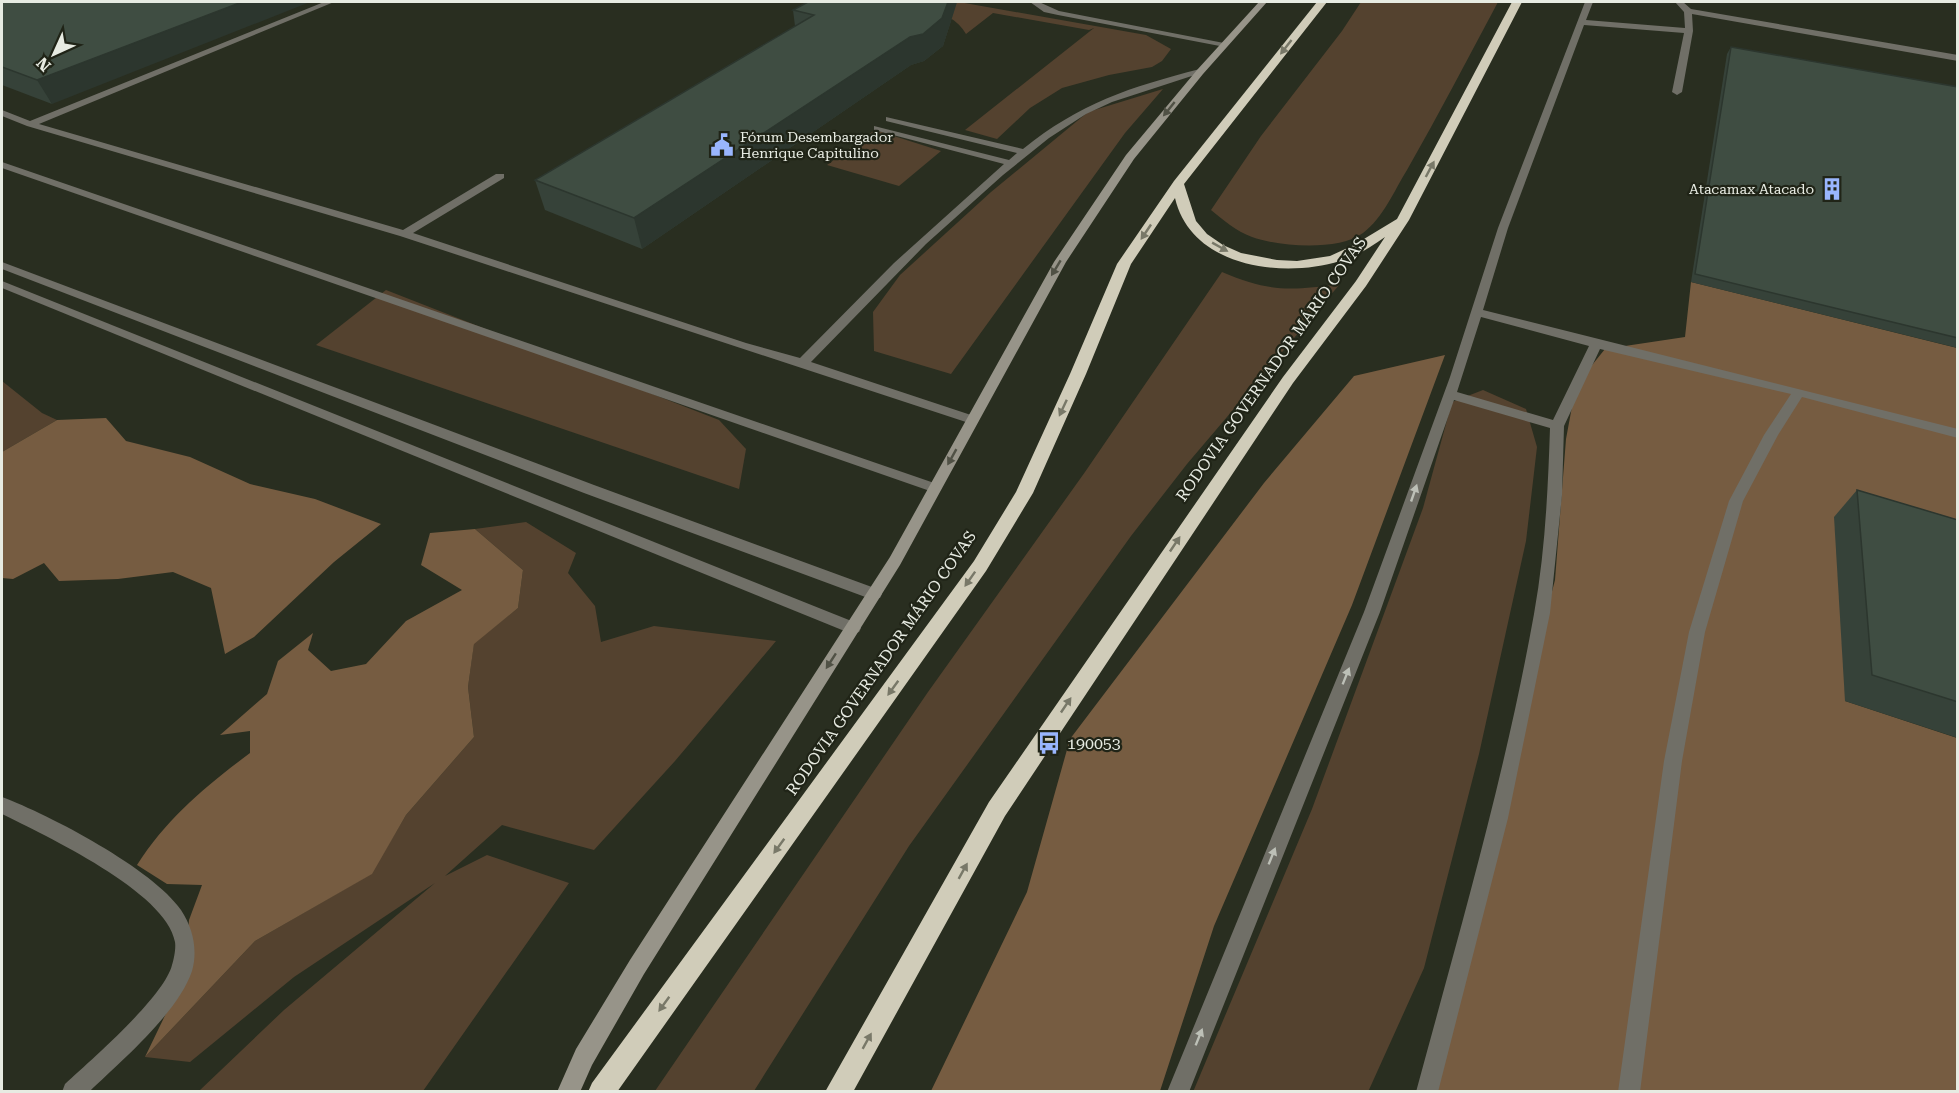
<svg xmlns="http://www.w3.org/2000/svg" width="1959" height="1093" font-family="'Roboto Serif',serif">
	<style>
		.green { fill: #54422f }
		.forest { fill: #765c41 }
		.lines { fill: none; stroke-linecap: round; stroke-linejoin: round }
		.lane { fill: #706f67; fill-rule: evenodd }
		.street { fill: #706f67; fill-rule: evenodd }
		.secondary { fill: #979489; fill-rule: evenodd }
		.highway { fill: #d0ccb9; fill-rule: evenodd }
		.wall { fill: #364239 }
		.shaded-wall { fill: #2c362e }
		.building { fill: #3f4d42; stroke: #2c362e; stroke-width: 1.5 }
		.oneway { fill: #787868 }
		.oneway2 { fill: #505145 }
		.oneway3 { fill: #bdc0b7 }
		.labels { text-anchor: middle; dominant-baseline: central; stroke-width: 4.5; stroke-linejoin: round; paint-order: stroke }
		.far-poi-label { font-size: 14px; fill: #e7ebe2; stroke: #202417; text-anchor: start }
		.street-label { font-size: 16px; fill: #e7ebe2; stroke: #202417 }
		.poi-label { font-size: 16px; fill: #e7ebe2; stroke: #202417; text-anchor: start }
	</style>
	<rect width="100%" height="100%" fill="#292e20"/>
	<!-- green -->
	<g class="green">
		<path d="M870 2H959L1146 35 1171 49 1162 61 1152 67 1109 75 1062 88 1030 108 997 139 965 130 1094 28 1089 30 993 13 966 34C951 5 900 6 870 2Z"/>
		<path d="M1361 2H1498C1468 58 1439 114 1407 170 1394 191 1383 218 1363 233 1339 251 1280 247 1252 237 1236 231 1223 220 1211 210L1261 136 1342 31Z"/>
		<polygon points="1163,89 1125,133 951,374 874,351 873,312 900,275 991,192 1088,112"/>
		<polygon points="875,130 941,151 899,186 827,165"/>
		<path d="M1222 272C1269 292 1290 291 1340 284L1187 464 1131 536 909 846 754 1091H655L928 692 1085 472Z"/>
		<polygon points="386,290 719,420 746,449 739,489 316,345"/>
		<polygon points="2,381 42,413 57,420 2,452"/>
		<polygon points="1483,390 1526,409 1537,447 1526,541 1479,754 1424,968 1368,1092 1193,1092 1312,809 1423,508 1452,402"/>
		<polygon points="526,522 576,553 568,573 595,606 601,642 654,626 776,641 675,761 594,850 502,825 445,876 487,855 569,883 423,1091 199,1091 284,1010 435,883 294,977 190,1062 145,1057 255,941 371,874 406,815 474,737 468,687 474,643 518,608 523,570 475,529"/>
	</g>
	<!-- forest -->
	<g class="forest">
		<polygon points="1691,282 1957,348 1957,555 1845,701 1957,738 1957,1091 1422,1092 1555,580 1566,439 1576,385 1605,349 1685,337"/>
		<polygon points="1445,355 1352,605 1214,926 1160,1091 931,1091 1027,892 1070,739 1264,483 1354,376"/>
		<polygon points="106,418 126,441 190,457 250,484 315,499 381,524 334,562 254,637 225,654 211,588 173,572 118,579 59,581 44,563 13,579 2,578 2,452 57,420"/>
		<path d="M475 529 523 570 518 608 474 644 468 687 474 737 406 815 372 874 255 941 145 1057 185 974 189 920 202 885 167 884 137 865C167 818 206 786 250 753V731L220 735 267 694 278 661 313 633 308 650 331 671 366 664 406 621 462 590 421 565 430 533Z"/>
	</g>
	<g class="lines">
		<!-- lane -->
		<g class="lane">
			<path d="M324 2H334L39 124 403 230 496 174H504V178L413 233 746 343 800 358 894 263 1004 164 874 130V126L1009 160 1017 153 886 121V117L1023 149C1080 103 1130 87 1200 69L1204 72 1112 102 1086 114 1049 138 1003 175 926 244 811 362 977 417 979 420 977 423 972 424 400 236 27 126 2 116V110L30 121Z"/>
			<polygon points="1030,2 1039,2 1059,11 1229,44 1225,47 1058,15 1044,12"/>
			<path d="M1585 2H1593L1586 20 1685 28 1684 12 1675 2H1683L1691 9 1958 55V61L1692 14 1693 31 1682 92 1677 95 1672 92 1684 33 1584 25 1508 228 1483 310 1958 429V438L1802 397 1778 435 1743 501 1705 632 1682 761 1640 1092H1618L1664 761 1689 632 1729 501 1764 435 1791 394 1600 349 1564 426 1562 495 1550 613 1508 818 1438 1092H1416C1459 933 1505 776 1534 614 1545 553 1548 490 1550 428L1454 400 1380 612 1189 1092H1167L1364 612 1450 377 1498 228ZM1481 317 1589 346 1553 420 1457 392Z"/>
			<polygon points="2,162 940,485 942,488 935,493 930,491 2,168"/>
			<polygon points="2,262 594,485 880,590 882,594 880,598 868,598 584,493 2,269"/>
		</g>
		<!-- street -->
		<g class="street">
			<polygon points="2,281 859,624 861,628 859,632 853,634 847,632 2,288"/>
			<path d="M2 797C50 815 153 869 181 910 193 928 198 950 192 971 178 1013 121 1061 89 1092H62L65 1084C91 1060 164 997 172 965 174 959 176 948 175 942 167 892 44 835 2 814Z"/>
		</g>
		<!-- secondary -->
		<polygon class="secondary" points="1259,2 1267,2 1203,74 1134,159 1066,262 900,565 644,974 592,1065 580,1092 557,1092 576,1049 630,960 890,557 1054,262 1126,155 1197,70"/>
		<!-- highway -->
		<path class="highway" d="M1317 2H1327L1184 184 1196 221 1207 234 1223 245 1241 253 1277 260 1297 261 1330 256 1354 245 1397 219 1512 2H1522L1409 220 1366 286 1293 383 1005 816 853 1092H825L989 802 1283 377 1356 281 1385 237C1371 247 1357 256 1340 261 1282 279 1191 267 1175 198L1131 264 1086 374 1033 493 986 571 617 1092H588L592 1083 974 561 1016 492 1070 374 1117 264 1174 181Z"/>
	</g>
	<!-- wall -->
	<g class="wall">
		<polygon points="2,2 52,104 2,85"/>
		<polygon points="808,2 957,2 943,46 924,61 911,65 642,249 545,210 535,180 795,26 793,10"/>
		<polygon points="1731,47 1958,87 1958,348 1691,282 1727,54"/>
		<polygon points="1857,490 1958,520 1958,738 1845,701 1834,517"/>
	</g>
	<!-- shaded-wall -->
	<g class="shaded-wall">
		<polygon points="242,2 310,2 52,104 37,80"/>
		<polygon points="948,2 957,2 943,46 924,61 911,65 642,249 634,218"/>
	</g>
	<!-- building -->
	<g class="building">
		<polygon points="2,2 242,2 37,80 2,67"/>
		<polygon points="808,2 948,2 942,18 923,34 910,37 634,218 535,180 814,15 793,10"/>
		<polygon points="1731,47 1958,87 1958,338 1695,274"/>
		<polygon points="1857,490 1958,520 1958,702 1872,675"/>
	</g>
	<!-- one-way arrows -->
	<defs><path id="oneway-solid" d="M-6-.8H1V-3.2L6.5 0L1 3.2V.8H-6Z" transform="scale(1.5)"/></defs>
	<g class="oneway">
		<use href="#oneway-solid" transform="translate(1286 47) rotate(128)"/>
		<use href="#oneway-solid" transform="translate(1430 169) rotate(-62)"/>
		<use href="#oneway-solid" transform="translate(1146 232) rotate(124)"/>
		<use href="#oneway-solid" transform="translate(1220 247) rotate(29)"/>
		<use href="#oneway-solid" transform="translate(1063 408) rotate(115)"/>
		<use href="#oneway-solid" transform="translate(1175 544) rotate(-56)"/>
		<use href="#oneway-solid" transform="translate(970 579) rotate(125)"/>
		<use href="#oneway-solid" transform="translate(893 688) rotate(126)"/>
		<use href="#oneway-solid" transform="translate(1066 705) rotate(-56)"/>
		<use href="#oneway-solid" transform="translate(779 846) rotate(126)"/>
		<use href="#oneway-solid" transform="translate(963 871) rotate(-61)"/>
		<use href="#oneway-solid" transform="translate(664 1004) rotate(126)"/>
		<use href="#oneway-solid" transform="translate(867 1041) rotate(-61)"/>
	</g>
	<g class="oneway2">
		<use href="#oneway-solid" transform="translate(1169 109) rotate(129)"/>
		<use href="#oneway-solid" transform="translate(1056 268) rotate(121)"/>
		<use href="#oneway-solid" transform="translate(952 457) rotate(119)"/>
		<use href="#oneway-solid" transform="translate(831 661) rotate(123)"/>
	</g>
	<g class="oneway3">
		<use href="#oneway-solid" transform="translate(1414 493) rotate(-71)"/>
		<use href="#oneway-solid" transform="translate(1346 676) rotate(-68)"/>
		<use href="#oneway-solid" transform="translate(1272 856) rotate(-68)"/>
		<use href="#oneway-solid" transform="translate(1199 1037) rotate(-68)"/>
	</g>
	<!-- icons -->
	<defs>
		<g id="civic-bare" transform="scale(1.8)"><path d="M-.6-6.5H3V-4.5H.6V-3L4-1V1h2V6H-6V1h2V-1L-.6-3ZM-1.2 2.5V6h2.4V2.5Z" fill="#99b5fd" stroke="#202417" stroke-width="2.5" paint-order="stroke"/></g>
		<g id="building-bare" transform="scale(1.8)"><path d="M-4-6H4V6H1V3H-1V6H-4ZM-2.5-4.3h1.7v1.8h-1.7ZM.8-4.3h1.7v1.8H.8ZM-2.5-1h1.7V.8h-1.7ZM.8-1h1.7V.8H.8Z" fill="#99b5fd" stroke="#202417" stroke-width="2.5" paint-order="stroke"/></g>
		<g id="bus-bare" transform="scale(1.8)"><path d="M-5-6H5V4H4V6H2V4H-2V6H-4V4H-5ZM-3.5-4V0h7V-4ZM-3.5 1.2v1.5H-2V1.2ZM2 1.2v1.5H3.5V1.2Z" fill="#99b5fd" stroke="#202417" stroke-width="2.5" paint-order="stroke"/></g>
	</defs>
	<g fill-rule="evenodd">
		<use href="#civic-bare" x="722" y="145"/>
		<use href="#building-bare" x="1832" y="189"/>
		<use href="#bus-bare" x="1049" y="743"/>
	</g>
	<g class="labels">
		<!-- far-poi labels -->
		<g class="far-poi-label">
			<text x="740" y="137">Fórum Desembargador<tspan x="740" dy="16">Henrique Capitulino</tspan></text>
			<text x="1814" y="189" text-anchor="end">Atacamax Atacado</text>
		</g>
		<!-- street labels -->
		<g class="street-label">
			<text transform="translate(1271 369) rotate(-55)">RODOVIA GOVERNADOR MÁRIO COVAS</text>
			<text transform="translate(881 663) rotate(-55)">RODOVIA GOVERNADOR MÁRIO COVAS</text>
		</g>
		<!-- poi labels -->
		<g class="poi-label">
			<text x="1067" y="743">190053</text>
		</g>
	</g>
	<!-- border -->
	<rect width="1959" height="1093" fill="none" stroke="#e7ebe2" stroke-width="6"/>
	<!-- north arrow -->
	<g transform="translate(54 54) rotate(225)" stroke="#202417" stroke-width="4.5" paint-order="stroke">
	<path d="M0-4.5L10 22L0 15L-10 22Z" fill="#e7ebe2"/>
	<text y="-9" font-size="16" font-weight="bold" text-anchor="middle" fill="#e7ebe2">N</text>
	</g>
</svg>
